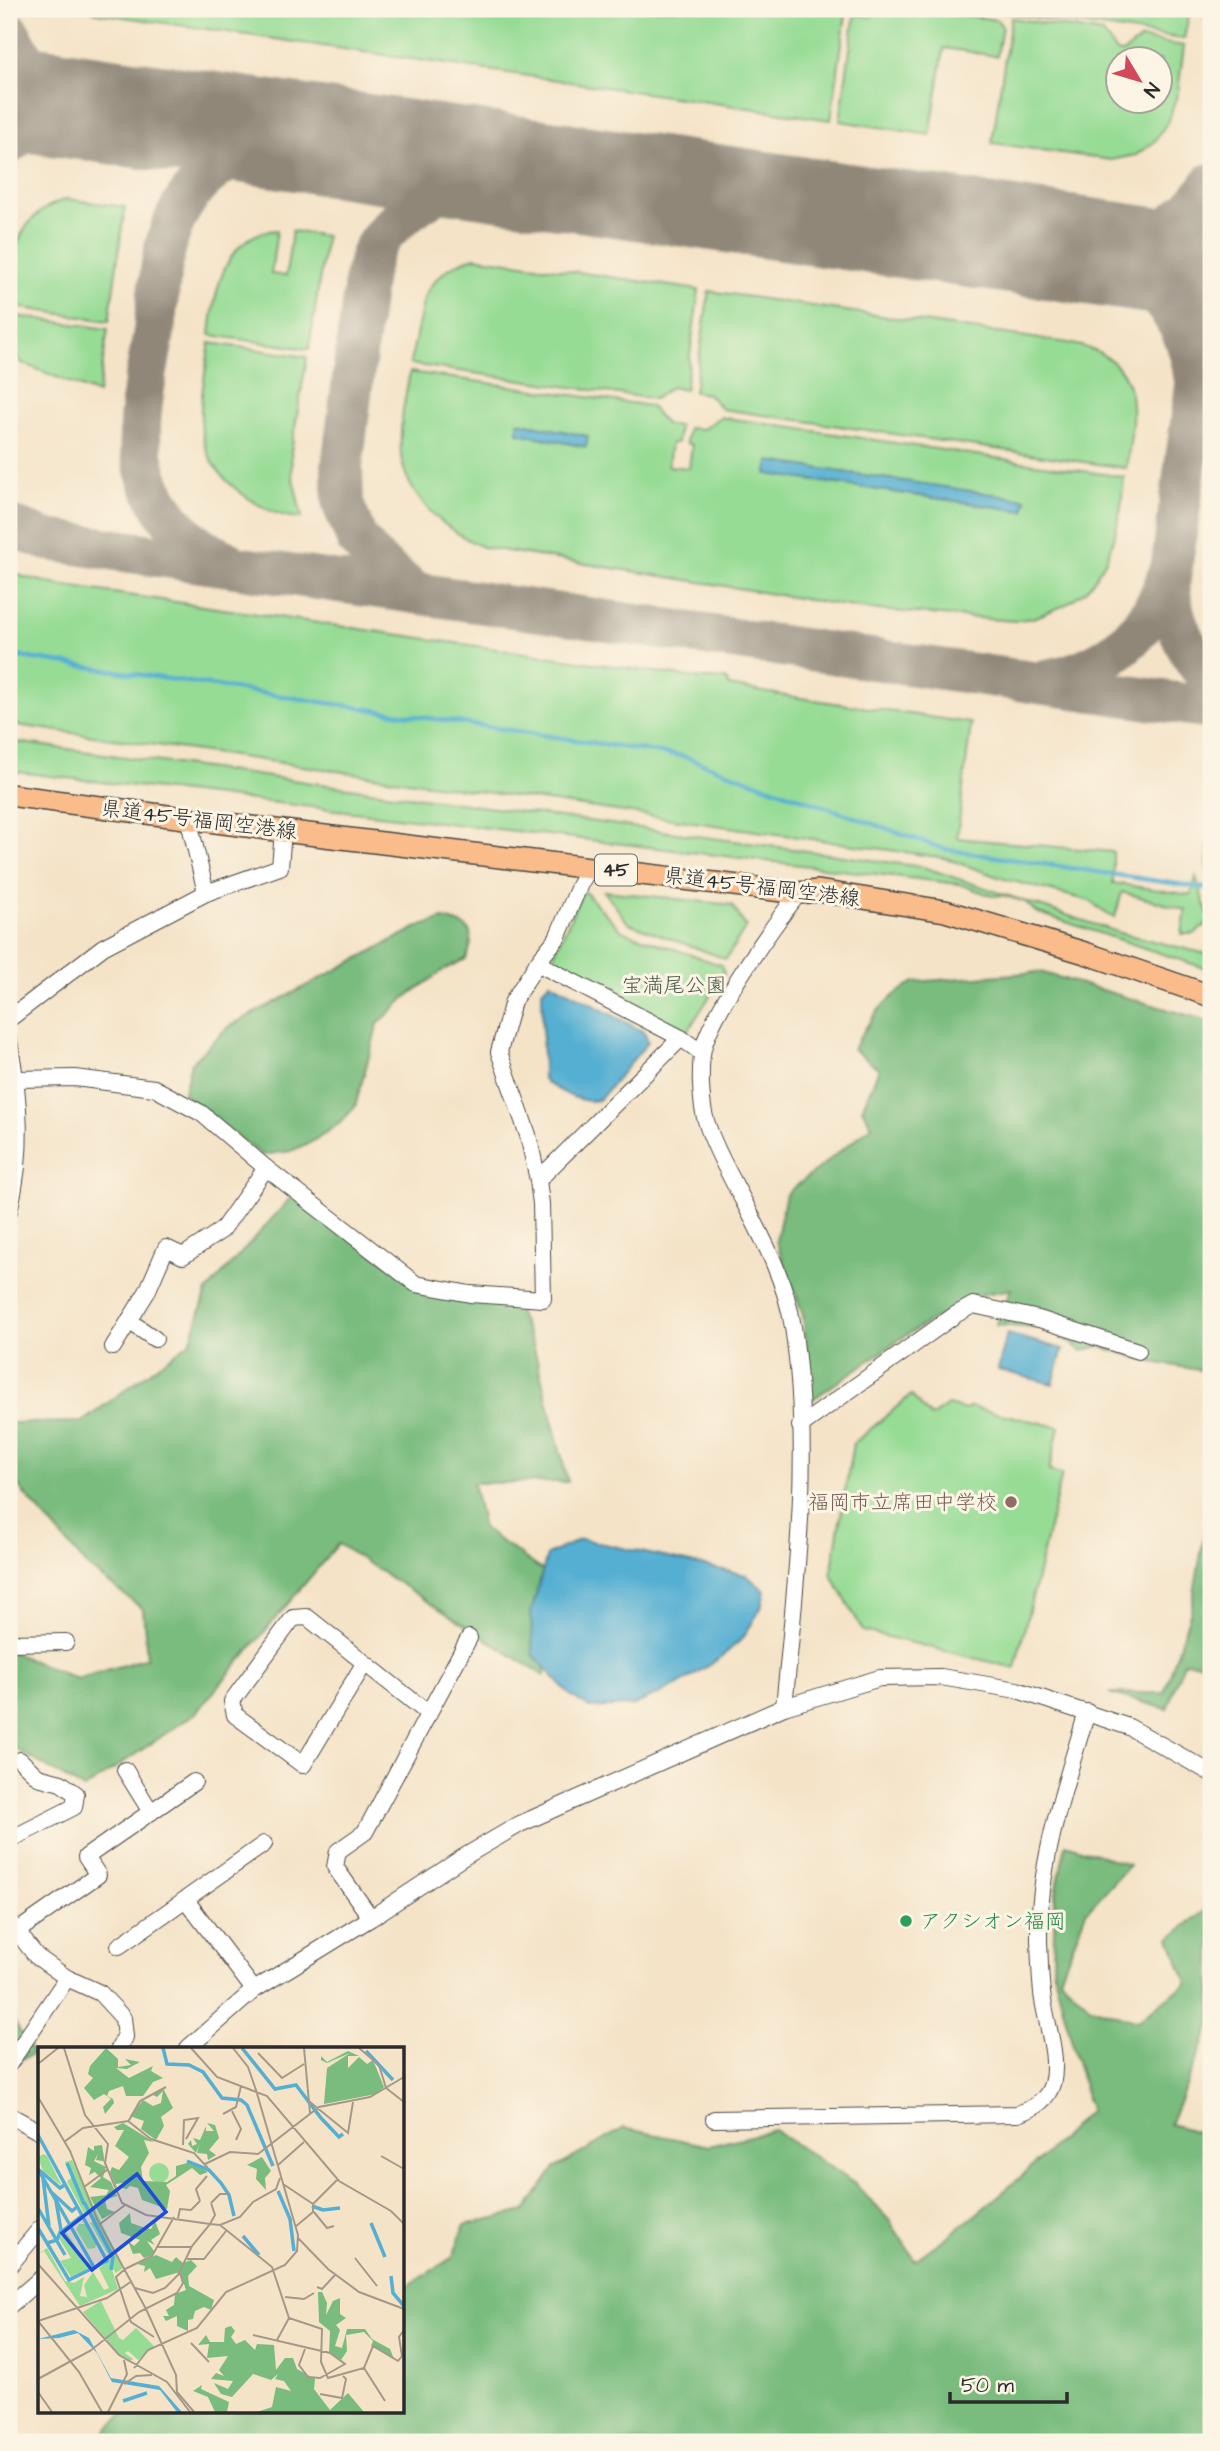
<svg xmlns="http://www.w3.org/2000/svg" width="1220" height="2451" font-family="'Architects Daughter','Klee One',sans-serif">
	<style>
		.green { fill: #97dc95; stroke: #618460; stroke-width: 2; fill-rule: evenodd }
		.forest { fill: #79bc7e; stroke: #527454; stroke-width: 2 }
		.water { fill: #55afd2; stroke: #406d7e; stroke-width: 2 }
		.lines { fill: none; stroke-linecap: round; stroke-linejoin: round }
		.stream { stroke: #55afd2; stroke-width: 4.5 }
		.taxiway { stroke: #908779; stroke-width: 42 }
		.runway { stroke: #908779; stroke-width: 107 }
		.minor-casing { stroke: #494742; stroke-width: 18 }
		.major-casing { stroke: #494742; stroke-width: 24 }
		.minor { stroke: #fff; stroke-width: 16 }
		.major { stroke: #f9bc8a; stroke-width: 21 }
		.education-dot { fill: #8d6e63; stroke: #fcf5e5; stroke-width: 2.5 }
		.leisure-dot { fill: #2e9e5b; stroke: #fcf5e5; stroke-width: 2.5 }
		.labels { text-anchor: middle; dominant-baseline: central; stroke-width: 6; stroke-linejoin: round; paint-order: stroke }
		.shield { fill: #fcf5e5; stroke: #6a6863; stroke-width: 2 }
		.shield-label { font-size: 19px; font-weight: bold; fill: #2b2b2b }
		.street-label { font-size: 21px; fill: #2b2b2b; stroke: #fcf5e5 }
		.park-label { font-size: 21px; fill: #465746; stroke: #fcf5e5 }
		.education-label { font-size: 21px; fill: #785e54; stroke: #fcf5e5; text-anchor: end }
		.leisure-label { font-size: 21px; fill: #27864d; stroke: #fcf5e5; text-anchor: start }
		.inset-river { fill: none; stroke: #55afd2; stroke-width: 3.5 }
		.inset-road { fill: none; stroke: #a49989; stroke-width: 2 }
		.view { fill: #1d4ed8; fill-opacity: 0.15; stroke: #1d4ed8; stroke-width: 3.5 }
		.inset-edge { fill: none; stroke: #2b2b2b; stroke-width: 3.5 }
	</style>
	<rect width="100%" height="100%" fill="#fcf5e5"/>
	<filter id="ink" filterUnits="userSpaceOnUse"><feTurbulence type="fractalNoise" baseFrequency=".0143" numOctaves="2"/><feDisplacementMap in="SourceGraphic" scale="14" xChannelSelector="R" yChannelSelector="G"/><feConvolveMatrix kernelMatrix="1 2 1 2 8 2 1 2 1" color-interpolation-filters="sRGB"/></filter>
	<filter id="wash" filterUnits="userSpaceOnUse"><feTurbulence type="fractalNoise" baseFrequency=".00686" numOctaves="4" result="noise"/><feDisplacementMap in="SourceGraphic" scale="28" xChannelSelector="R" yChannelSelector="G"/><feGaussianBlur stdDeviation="1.57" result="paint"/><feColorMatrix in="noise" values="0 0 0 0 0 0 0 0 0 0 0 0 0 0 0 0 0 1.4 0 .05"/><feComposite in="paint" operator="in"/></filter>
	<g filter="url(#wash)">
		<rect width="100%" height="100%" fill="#f4e3c7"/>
		<!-- green -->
		<g class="green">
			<polygon points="89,9 829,9 832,12 846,14 831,120 96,13"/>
			<polygon points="881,9 922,9 997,20 1002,26 997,56 944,48 930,135 840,121 855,14 870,17"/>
			<polygon points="978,9 1007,9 1023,13 1038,9 1190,9 1184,39"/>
			<path d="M1011 18 1103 33 1116 52 1123 53 1141 39 1184 46 1178 92 1169 120 1154 142 1136 155 1111 160 992 143ZM1118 60H1160V102H1118Z"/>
			<path d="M67 199 125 207 109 321 9 306C9 260 15 214 67 199Z"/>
			<path d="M277 230 271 274 286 276 292 231 326 236 309 349 210 335C214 293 224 233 277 230Z"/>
			<path d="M475 257 699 290 685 390 671 387 654 399 410 364 424 298C433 277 453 263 475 257Z"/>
			<path d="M709 291 1068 343C1144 357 1136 407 1126 468L722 409 708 394 694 392Z"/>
			<polygon points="9,315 108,329 98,394 22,363 9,348"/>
			<path d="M210 343 307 357 291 451 292 474 302 518C283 518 264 509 248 498 185 456 200 406 210 343Z"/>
			<path d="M410 372 650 406 666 425 679 426 677 443H671L668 466 689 468 692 445 686 443 688 428 703 429 720 417 1124 477 1121 507 1114 538 1106 560 1093 581 1085 591 1065 605 1036 617 1014 621 866 609 482 547C445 530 405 497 401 453 399 426 405 398 410 372Z"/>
			<polygon points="9,571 24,577 59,585 702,679 726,679 729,686 787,696 971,723 957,838 1113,852 1113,883 1191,895 1196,877 1210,922 1194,934 1182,934 1186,910 1122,892 1115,917 1108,915 1090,901 1001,878 945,858 9,724"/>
			<polygon points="9,741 923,867 1120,933 1211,955 1211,970 1036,912 1025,902 1002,895 993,896 959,884 9,771"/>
			<polygon points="1211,787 1211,883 1207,868"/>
			<polygon points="583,890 622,931 721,965 724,974 687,1032 553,957"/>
			<polygon points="604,891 732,905 746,927 726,959 628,923"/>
			<polygon points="911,1395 931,1417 948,1405 966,1410 970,1407 1059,1427 1049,1471 1062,1474 1015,1668 863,1631 831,1574 853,1444"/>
		</g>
		<!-- forest -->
		<g class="forest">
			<path d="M443 919C471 924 477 933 466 959L445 969 406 997 378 1024 355 1107 340 1123 313 1141 291 1151 262 1155 188 1099 184 1092 191 1063 228 1027 416 928Z"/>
			<path d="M1040 972 1211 1022V1372L1152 1362 1099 1346 1082 1351 1050 1329 996 1325 1011 1289 974 1296 905 1336 810 1401 803 1315 776 1241 786 1194 872 1126 862 1109 879 1069 853 1049C872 1017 881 1001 914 982Z"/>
			<polygon points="294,1194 405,1277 512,1297 534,1348 568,1482 473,1483 483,1529 565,1586 544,1676 338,1544 196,1713 84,1789 11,1746 11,1779 9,1780 9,1651 77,1679 147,1658 143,1609 88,1567 17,1485 9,1486 9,1423 82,1422 190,1342 207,1291"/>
			<polygon points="1211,1494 1211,1664 1184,1662 1167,1709 1109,1693 1164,1693 1191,1611"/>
			<path d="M1066 1844 1129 1865 1086 1912 1060 1978 1090 2007 1137 2021 1187 1983 1170 1938 1211 1906V2025L1170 2124 1211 2136V2442H96L125 2411H402L403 2289 453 2257 464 2225 525 2211 554 2169 624 2128 709 2146 774 2130 855 2184 889 2220 915 2260C979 2216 1036 2166 1090 2110L1053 1970 1055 1898Z"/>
			<polygon points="9,2013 33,2054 9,2064"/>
		</g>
		<!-- water -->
		<g class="water">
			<polygon points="518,422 588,436 586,447 518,433"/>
			<polygon points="769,461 1026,499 1024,511 767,474"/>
			<path d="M550 982 644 1032 648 1042 600 1099C582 1106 562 1091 546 1083L543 1079 542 990Z"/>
			<polygon points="1007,1334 1063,1349 1053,1384 998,1370"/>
			<polygon points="581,1539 746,1575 765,1591 761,1608 743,1638 720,1658 678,1685 632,1706 590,1708 569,1694 533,1654 531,1613 547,1555"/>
		</g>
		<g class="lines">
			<!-- stream -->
			<polyline class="stream" points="9,655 682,756 944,849 1211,889"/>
			<!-- taxiway -->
			<g class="taxiway">
				<path d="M9 32C26 70 57 94 95 108"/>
				<path d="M9 143C34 122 63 112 95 108"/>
				<path d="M1081 251C1140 267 1187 312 1194 375"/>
				<path d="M1082 251C1135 251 1182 229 1211 184"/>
				<path d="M1211 275 1169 586C1173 622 1186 654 1211 680"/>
				<polyline points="9,526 48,540 1211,708"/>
				<path d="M226 561C176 540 142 491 140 436 139 402 149 365 154 331 158 301 159 269 167 241 187 171 249 137 319 141"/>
				<path d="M415 593 377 562 357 539 343 504 342 467 366 273C369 265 370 255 375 247 392 218 439 187 471 176 483 172 496 171 509 168"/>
				<path d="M1046 680C1108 670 1151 632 1169 572"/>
			</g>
			<!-- runway -->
			<polyline class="runway" points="9,96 1211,269"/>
		</g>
	</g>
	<g filter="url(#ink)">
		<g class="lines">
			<!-- minor casing -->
			<g class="minor-casing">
				<g id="minor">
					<polyline points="188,817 206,893"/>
					<polyline points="537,963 681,1038"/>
					<polyline points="9,1019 103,947 206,893 280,867 283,831"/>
					<path d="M9 1041C20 1099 24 1153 9 1211"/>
					<polyline points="9,1077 16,1079 75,1078 154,1088 201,1113 266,1168 416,1284 470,1294 543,1299 541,1204 538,1180 528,1135 499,1052 513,1001 540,959 557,938 580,884 590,867"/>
					<polyline points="538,1180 681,1038 702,1053"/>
					<polyline points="129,1321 155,1339"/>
					<polyline points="113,1347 147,1292 166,1248 183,1256 222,1230 266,1168"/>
					<polyline points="800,1426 955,1315 973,1305 1039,1319 1138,1351"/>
					<polyline points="9,1643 66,1642"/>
					<polyline points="364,1664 303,1765 235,1715 232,1701 293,1618 307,1617 429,1714"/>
					<path d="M784 1707C796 1584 812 1450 793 1327 786 1282 764 1240 743 1200 730 1175 707 1135 703 1108 701 1092 700 1071 702 1055 705 1020 775 923 799 893"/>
					<polyline points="125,1770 151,1812"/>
					<polyline points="9,1840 74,1807 76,1794 61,1783 38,1777 20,1760"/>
					<polyline points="186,1900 254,1990"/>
					<polyline points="371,1918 335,1867 338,1851 365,1832 469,1638"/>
					<polyline points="9,1921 36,1956 67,1978 100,1993 123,2018 125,2037 119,2048"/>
					<polyline points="9,1937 98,1875 86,1857 194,1782"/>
					<polyline points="119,1946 264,1844"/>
					<polyline points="188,2048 254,1990 371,1918 462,1858 520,1824 784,1707 880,1678 941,1677 1017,1690 1129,1727 1211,1773"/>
					<polyline points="9,2064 67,1978"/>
					<polyline points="9,2115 40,2132"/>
					<path d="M714 2119 1017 2114C1033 2109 1047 2101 1052 2084 1059 2058 1047 2026 1043 2000 1040 1981 1040 1960 1039 1941 1038 1863 1065 1786 1087 1712"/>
					<polyline points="9,2266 40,2229"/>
					<polyline points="9,2306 40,2279"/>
				</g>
			</g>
			<!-- major casing -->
			<g class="major-casing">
				<polyline id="major" points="9,795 283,831 799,893 818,891 945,911 1085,953 1211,996"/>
			</g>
			<!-- minor -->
			<use href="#minor" class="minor"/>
			<!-- major -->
			<use href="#major" class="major"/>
		</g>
	</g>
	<!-- markers -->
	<circle class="education-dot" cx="1011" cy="1502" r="7"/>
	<circle class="leisure-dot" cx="906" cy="1921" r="7"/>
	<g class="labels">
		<!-- shield labels -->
		<rect class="shield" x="595" y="854.5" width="42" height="31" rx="5"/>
		<g class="shield-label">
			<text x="616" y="870">45</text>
		</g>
		<!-- street labels -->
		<g class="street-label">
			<text transform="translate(199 820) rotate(7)">県道45号福岡空港線</text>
			<text transform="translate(762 887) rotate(7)">県道45号福岡空港線</text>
		</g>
		<!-- park labels -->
		<g class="park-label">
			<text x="674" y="985">宝満尾公園</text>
		</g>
		<!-- education labels -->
		<g class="education-label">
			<text x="997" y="1502">福岡市立席田中学校</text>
		</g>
		<!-- leisure labels -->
		<g class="leisure-label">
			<text x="920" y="1921">アクシオン福岡</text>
		</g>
	</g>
	<!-- overview -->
	<g transform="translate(38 2047)">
		<rect width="366" height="366" fill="#f4e3c7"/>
		<path d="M6 107 9 109 24 139 5 124 0 110ZM34 113 85 221 78 226 73 219 80 242 42 259 6 204 0 207 9 201 27 234 36 236 46 230 42 249 49 250 46 238 55 225 66 243 71 241 61 221 70 215 71 209 52 176 56 174 53 166 47 168 29 134 36 129 27 115ZM111 126a10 10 0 1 1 20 0a10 10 0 1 1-20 0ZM41 177H48L59 195 57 201 50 202 38 182ZM28 185 52 220 34 231 22 214 33 211 21 191ZM63 254 81 291 85 293 98 281 116 299 100 313 90 304 87 306 95 312 91 315 81 307 45 265Z" fill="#97dc95"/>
		<path d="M68 1 80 12V20L93 18 87 12 102 15 89 22 78 21 91 31 115 19 113 24 125 31 115 35 105 49H88L85 39 71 44 69 49 75 52 76 56 67 67 65 60 73 52 66 47 56 53 46 41 55 31 50 27 52 19ZM310 4 321 9H310V21L321 10 329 17 335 13 346 40 338 47 286 57 289 21 312 6 289 16 283 13V9L289 15ZM125 41 135 61 123 70 126 79 118 93 103 82 106 74 92 69 105 53 115 59 123 56 125 44 119 50 115 48ZM85 76 116 95 106 93 111 106 103 120 105 134 129 135 138 129V119L153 115 170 125 162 128 154 121 128 138 132 144 129 162 104 153 100 141 92 139 84 146 89 142 83 141 90 135 78 137 79 142 72 125 74 120 81 123 91 110 77 99 86 83H79L76 80ZM169 76 177 78 181 91 171 103 178 108 170 113 169 107 159 106 161 98 158 106 150 97 153 93 154 99 159 97 155 91 162 93 168 79V84H176ZM64 98 67 117 65 114 58 113 60 107 56 114 68 120 65 130 73 135 79 149 67 153 69 162 77 165 64 172 52 150 68 148 71 143 52 140 63 131 57 125 51 128 53 121 47 118 50 100 56 104V99ZM224 110 233 124 227 131 228 143 218 132 219 122 209 118ZM92 166 93 176 107 181 113 182 117 174 122 187 113 193 117 198 109 194 116 204 114 208 106 211 102 206 95 207 90 194 96 199 102 193 83 186 81 176ZM118 208 134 215 138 210 145 216 153 213 159 219 150 229 151 239 176 253 173 263 166 260 157 264 155 272 150 273V284L139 279V269L128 274 125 269H131L128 263 136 258 137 247 148 243 142 225 118 232 112 221 106 225 107 219 99 217ZM280 245H284L289 256 288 268 295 254 302 251V267L308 271 298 278 302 283 297 299 304 301 309 282H327L334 292 352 302 356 312 333 299 335 294 326 285 308 288 309 304 303 313 291 306 292 284 281 275ZM193 279 197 284 193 290 198 297 207 293 217 303 219 297 236 298 238 323 247 311H255L259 322 277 332 276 342 292 363 310 346 326 365H219L234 360 238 340 253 344 246 334 237 332 240 327 233 333 215 327 194 350 183 347 176 336 190 342 195 334 173 332 178 326 186 329 181 323 190 309 169 311 171 297 160 298 168 288 172 295H186L187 281ZM164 338 163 342 191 355 189 365H177L170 350 155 344Z" fill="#79bc7e"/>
		<path d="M36 283 51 291 73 331 121 339 144 365H139L122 343 74 335 59 306 40 286 21 291 0 292Z" fill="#55afd2"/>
		<path class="inset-river" d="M125 1 129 17 151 18 165 25 184 51 203 53 209 58 235 119M204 1 237 42 258 38 283 71 301 90 305 87M328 4 355 33M0 88 69 214 31 233 0 181M149 114 171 123 183 136 191 148 196 169M29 116 46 157M0 122 22 141 28 137M0 122 57 222M5 131 11 179M12 144 34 164 40 159M240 144 252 172 256 204M46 155 75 210 73 223M274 159 285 163 302 161M0 161 27 208M333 176 347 210M23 185 45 168M205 189 221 208M9 196 19 193 23 183 18 154M353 229 355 246 366 259M85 354 109 346"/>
		<path class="inset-road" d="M26 1 47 68 70 97 67 116 84 156 108 168 172 177M153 1 179 30 229 49 301 134 353 164 366 177M266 1 272 66M321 1 341 18 348 41M220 6 244 31 266 17M0 17 20 1M348 41 366 55M0 50 32 104 59 172 108 262 138 328 139 345 156 365M272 55 310 86 315 55M194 64 203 82 198 93M185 67 198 60 203 39M90 75 102 54 128 40M26 95 45 81 90 74 113 92 156 106 170 121M233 97 281 60 332 50 366 30M145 98 146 73 160 71 148 92M343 109 366 122M167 117 192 105 220 107 233 97M240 118 266 95M245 137 275 157M46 140 69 123M162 154 158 142 169 129M173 156 182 147H191M276 165 289 181 296 179M140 171 142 162 153 163 162 154M62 177 87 158M172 177 177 168 173 156M182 178 234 220 251 271 284 282 283 315 290 331 326 321 335 299 360 314 364 309 361 290 366 283M257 180 275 165V157L300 132M260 191 290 222 321 245 366 262M118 200H153M317 211 339 239M149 212H166L188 184M0 217 81 308 129 335 152 365M87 222 114 209 136 170M87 222 78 230 93 275 116 290M279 240 284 242 297 228M97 241 115 246 127 241 140 228 154 199 172 177 182 178 202 170 215 155 238 142 242 131M247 250 266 252 276 246M215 288 292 306 307 317 282 331 270 330 261 318 267 302M239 293 251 271M153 296 171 315M33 314 52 304 101 265 139 246 145 236 142 226M96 321 110 303 159 281 188 245 247 218 259 204 260 188 218 43 210 20 195 1M326 321 347 354M0 332 33 314M86 337 98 329 114 328M0 345 14 365M282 347 304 351 308 332 305 329M64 365 41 325 0 274 69 251 94 234M70 365 89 327 86 313"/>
		<path class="view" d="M99 127 128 165 54 223 24 186Z"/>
		<rect width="366" height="366" class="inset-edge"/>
	</g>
	<!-- margin -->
	<rect width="1220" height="2451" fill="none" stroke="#fcf5e5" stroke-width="35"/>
	<!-- north arrow -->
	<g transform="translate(1139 80) rotate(128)"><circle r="33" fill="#fcf5e5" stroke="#a8a49b" stroke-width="2"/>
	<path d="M0-5L12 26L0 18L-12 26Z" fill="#d1495b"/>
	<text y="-10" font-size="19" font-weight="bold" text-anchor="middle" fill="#2b2b2b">N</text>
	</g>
	<!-- scale -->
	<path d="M950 2392v10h117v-10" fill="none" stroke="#2b2b2b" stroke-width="3.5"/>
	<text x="961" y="2392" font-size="21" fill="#2b2b2b" stroke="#fcf5e5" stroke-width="5" paint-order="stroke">50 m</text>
</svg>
